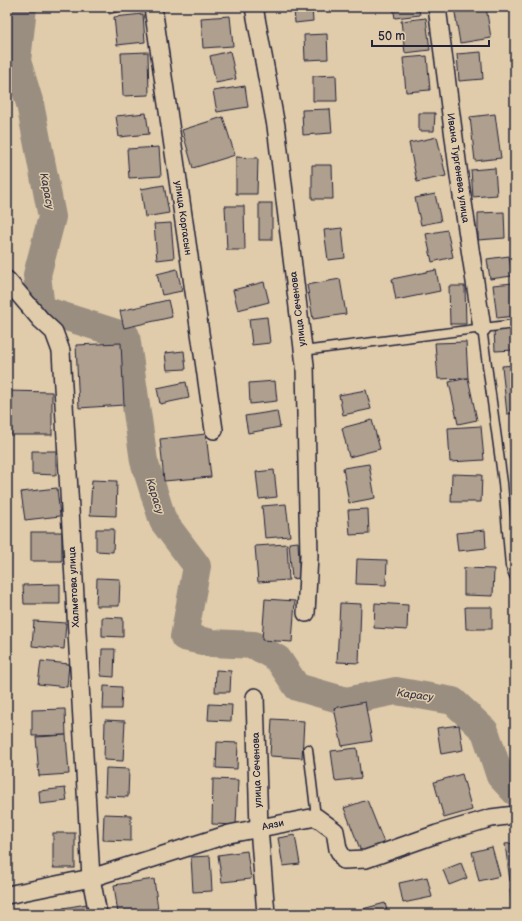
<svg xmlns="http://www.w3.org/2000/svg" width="522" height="921" font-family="'Balsamiq Sans',sans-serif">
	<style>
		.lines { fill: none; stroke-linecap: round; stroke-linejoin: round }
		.river { stroke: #9a8e81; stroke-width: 28 }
		.building { fill: #ae9f8e; stroke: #22223b }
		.lane-casing { stroke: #22223b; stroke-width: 11 }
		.street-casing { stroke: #22223b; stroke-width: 20 }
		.lane { stroke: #e0ccab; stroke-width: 8 }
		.street { stroke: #e0ccab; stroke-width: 17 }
		.labels { text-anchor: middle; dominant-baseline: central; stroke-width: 3; stroke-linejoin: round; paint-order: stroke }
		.street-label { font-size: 10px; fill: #22223b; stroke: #e0ccab }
		.water-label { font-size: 11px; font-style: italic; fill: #403d4c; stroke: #e0ccab }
	</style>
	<rect width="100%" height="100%" fill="#e0ccab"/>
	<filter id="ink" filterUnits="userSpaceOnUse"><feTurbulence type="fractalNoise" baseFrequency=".025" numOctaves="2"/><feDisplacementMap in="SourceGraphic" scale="8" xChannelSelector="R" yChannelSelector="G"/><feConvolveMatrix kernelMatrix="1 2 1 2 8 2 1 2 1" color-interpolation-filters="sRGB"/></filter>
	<g filter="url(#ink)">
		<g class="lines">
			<!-- river -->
			<polyline class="river" points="23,7 17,61 30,104 52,217 37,275 41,309 126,336 144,461 163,521 197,566 184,637 212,643 254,645 278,659 297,687 346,701 396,691 453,701 485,731 500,776 515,792"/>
		</g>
		<!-- building -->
		<g class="building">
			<polygon points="108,7 138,7 109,14"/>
			<polygon points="393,7 418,7 420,15 395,18"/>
			<polygon points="454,7 486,7 491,38 460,43"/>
			<polygon points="312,8 313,21 295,23 294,9"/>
			<polygon points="143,14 145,42 117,45 114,17"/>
			<polygon points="230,16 233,46 203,48 201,18"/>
			<polygon points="426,18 430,50 405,53 401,21"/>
			<polygon points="327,34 328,59 305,60 304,35"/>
			<polygon points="230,51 236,79 216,83 210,56"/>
			<polygon points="148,52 149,95 123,96 121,53"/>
			<polygon points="481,52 483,79 459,81 457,54"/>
			<polygon points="427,56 430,90 406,92 403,58"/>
			<polygon points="336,75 337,101 313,101 313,76"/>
			<polygon points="245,86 248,107 217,112 213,91"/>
			<polygon points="330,109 332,133 303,135 302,110"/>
			<polygon points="146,113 149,134 119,137 116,116"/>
			<polygon points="419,113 435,113 434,131 419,131"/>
			<polygon points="495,114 501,158 475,161 470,117"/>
			<polygon points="223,117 235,155 193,168 182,130"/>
			<polygon points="437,137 446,176 417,182 409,143"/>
			<polygon points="159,147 161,176 129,178 127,149"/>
			<polygon points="236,157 258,158 257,194 236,194"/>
			<polygon points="312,165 332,165 333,199 312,199"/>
			<polygon points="495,168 497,195 473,197 471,170"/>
			<polygon points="164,185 169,213 145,217 141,189"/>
			<polygon points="435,194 441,221 421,225 415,198"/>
			<rect x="259" y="203" width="13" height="37"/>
			<polygon points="225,206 244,206 245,250 227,250"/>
			<polygon points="504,212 505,238 478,240 478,213"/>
			<polygon points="171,223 174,258 157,260 154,224"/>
			<polygon points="342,228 345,258 328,260 324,230"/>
			<polygon points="447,230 453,257 432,262 426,234"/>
			<polygon points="509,256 512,276 490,279 487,259"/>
			<polygon points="177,269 182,291 162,295 157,274"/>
			<polygon points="436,270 440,291 396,300 392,279"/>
			<polygon points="340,279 346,314 313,319 307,285"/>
			<polygon points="264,282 269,302 238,310 233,290"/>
			<polygon points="513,283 515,316 497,318 493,285"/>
			<polygon points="449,286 465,286 466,324 450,324"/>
			<polygon points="168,300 172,317 124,328 120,311"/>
			<polygon points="267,317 270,343 252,345 249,319"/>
			<polygon points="515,327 515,350 495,351 494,328"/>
			<polygon points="466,342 468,378 438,379 435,343"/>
			<polygon points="121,343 124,405 79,408 76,345"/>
			<polygon points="184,351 186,369 167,370 165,353"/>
			<polygon points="515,365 515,413 507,414 502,366"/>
			<polygon points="468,378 477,420 458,424 449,382"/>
			<polygon points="275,381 277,401 250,404 249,383"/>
			<polygon points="186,382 189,398 160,404 157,388"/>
			<polygon points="366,390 371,409 343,415 339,395"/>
			<polygon points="7,391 52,392 52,435 7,435"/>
			<polygon points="277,411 280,427 248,433 245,416"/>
			<polygon points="372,420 380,449 349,457 342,428"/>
			<polygon points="481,426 484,460 450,462 448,428"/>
			<polygon points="509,433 515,433 515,455 511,455"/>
			<polygon points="206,434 211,477 164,481 160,439"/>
			<polygon points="32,451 56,451 56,475 32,474"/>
			<polygon points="512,461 515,461 515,498"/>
			<polygon points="369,464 375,498 349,503 343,468"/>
			<polygon points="274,470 277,497 259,499 256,472"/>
			<polygon points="452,474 482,475 481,502 451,502"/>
			<polygon points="92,480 117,481 116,516 90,515"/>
			<polygon points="57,488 60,516 25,520 21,492"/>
			<polygon points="286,504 290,536 265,538 262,506"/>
			<polygon points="368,509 369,534 350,535 348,510"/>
			<polygon points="96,529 114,529 113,552 96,551"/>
			<polygon points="485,530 486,548 458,551 456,533"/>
			<rect x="31" y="532" width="31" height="29"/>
			<polygon points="298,542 300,578 292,579 289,543"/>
			<polygon points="287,544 289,580 258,582 255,546"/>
			<polygon points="357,559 387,560 386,585 356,584"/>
			<polygon points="464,568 494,569 493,596 464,595"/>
			<polygon points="97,578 120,579 119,606 96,606"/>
			<polygon points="60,584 60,604 24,604 23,585"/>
			<polygon points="265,599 295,601 292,642 262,640"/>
			<polygon points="340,603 361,604 359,663 337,662"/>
			<polygon points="375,603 408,605 407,630 374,628"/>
			<polygon points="465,607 492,607 492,629 466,629"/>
			<polygon points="102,617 123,618 123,637 102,636"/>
			<polygon points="34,621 66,623 64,649 32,646"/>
			<polygon points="102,649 115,649 114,677 101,676"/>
			<polygon points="41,661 69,664 67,687 38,684"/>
			<polygon points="216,670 231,671 230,692 215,692"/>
			<polygon points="104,686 122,687 121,709 103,709"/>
			<polygon points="365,702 372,741 342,746 334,708"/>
			<polygon points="209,704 232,705 231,721 208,720"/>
			<polygon points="65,709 66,735 32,736 32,710"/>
			<polygon points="272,719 304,721 302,758 270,756"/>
			<polygon points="105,720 125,721 123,761 104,760"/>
			<polygon points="459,725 463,750 441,754 437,728"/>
			<polygon points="66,735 69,774 39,776 36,737"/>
			<polygon points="217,742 238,743 237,769 216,768"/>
			<polygon points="357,748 361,778 335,781 331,751"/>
			<polygon points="106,768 129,769 128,797 105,796"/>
			<polygon points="462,774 472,810 444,818 434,782"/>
			<polygon points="213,779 238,780 236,825 212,824"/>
			<polygon points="65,788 67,801 40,804 39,791"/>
			<polygon points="367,800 385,845 362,854 344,808"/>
			<polygon points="104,814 131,815 131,841 103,840"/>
			<rect x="53" y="833" width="22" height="35"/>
			<polygon points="295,835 300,864 283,866 278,838"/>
			<polygon points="515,843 515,881 510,881 505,844"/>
			<polygon points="492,847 500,876 479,881 472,852"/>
			<polygon points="247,851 251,879 222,882 218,855"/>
			<polygon points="210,856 212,891 193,892 191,857"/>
			<polygon points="461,863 467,878 449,885 443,870"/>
			<polygon points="427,877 432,897 403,903 399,883"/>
			<polygon points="154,879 158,909 118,914 114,885"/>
			<polygon points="515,889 515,914 513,914 510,890"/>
			<polygon points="385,903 388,914 360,914 359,910"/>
			<polygon points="87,904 89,914 64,914 63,908"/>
		</g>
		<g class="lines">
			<!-- lane casing -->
			<g class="lane-casing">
				<g id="lane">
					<polyline points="482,328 503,483 510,566 515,578"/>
					<polyline points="303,351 515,324"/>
					<polyline points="308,749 316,817"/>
				</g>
			</g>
			<!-- street casing -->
			<g class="street-casing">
				<g id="street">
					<polyline points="153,7 214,430"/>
					<polyline points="254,7 276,126 305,365 309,556 306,613"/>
					<polyline points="437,7 459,176 482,328"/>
					<polyline points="7,280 41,320 54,332 61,351 91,878 98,914"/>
					<polyline points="255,697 259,828 266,914"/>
					<polyline points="7,895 91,878 229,834 316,817 335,831 338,849 344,860 366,859 437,834 491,818 515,815"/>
				</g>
			</g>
			<!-- lane -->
			<use href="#lane" class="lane"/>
			<!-- street -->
			<use href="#street" class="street"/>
		</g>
	</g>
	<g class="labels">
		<!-- street labels -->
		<g class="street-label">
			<text transform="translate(458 168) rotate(82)">Ивана Тургенева улица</text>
			<text transform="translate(183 218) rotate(82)">улица Коргасын</text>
			<text transform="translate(298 309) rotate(-97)">улица Сеченова</text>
			<text transform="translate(74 587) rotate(-93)">Халметова улица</text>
			<text transform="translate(257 770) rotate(-92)">улица Сеченова</text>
			<text transform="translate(273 825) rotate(-12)">Аязи</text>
		</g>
		<!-- water labels -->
		<g class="water-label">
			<text transform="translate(47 191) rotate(79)">Карасу</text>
			<text transform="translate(155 496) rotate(73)">Карасу</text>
			<text transform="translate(415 695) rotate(8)">Карасу</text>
		</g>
	</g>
	<!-- margin -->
	<rect width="522" height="921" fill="none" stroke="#e0ccab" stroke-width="24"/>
	<rect x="12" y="12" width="498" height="897" fill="none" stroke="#22223b" stroke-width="1.5" filter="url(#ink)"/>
	<!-- scale -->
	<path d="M372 40v6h117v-6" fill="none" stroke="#22223b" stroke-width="2"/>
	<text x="378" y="40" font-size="12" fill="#22223b" stroke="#e0ccab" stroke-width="3" paint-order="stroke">50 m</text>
</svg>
